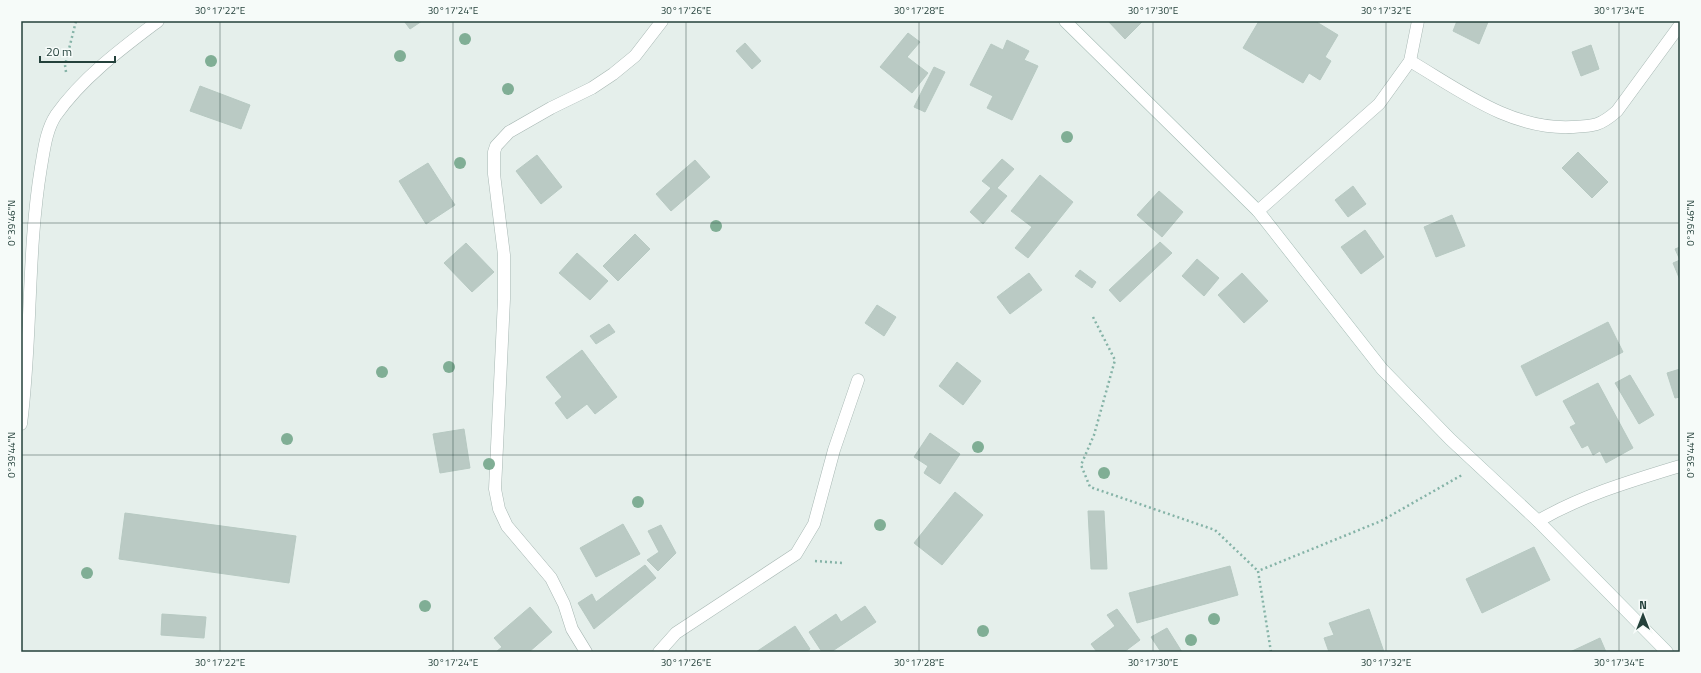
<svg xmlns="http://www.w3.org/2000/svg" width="1701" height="673" font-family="'Titillium Web',sans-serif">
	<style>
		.building { fill: #bacac4; stroke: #b7c9c2 }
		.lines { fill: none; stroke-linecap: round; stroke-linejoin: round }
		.street-casing { stroke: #a7b7b3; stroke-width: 13 }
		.secondary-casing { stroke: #a3bbb4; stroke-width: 13 }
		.path { stroke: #85b3a7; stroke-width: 2.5; stroke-dasharray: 2 3; stroke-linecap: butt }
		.street { stroke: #fff; stroke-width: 12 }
		.secondary { stroke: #fff; stroke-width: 12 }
		.tree { fill: #80ae95 }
		.ticks { fill: none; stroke: #24413b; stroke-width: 1; stroke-opacity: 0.45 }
		.neatline { fill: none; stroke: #24413b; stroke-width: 1.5 }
		.ticks-label { font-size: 10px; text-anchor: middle; fill: #24413b }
	</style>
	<rect width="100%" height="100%" fill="#e5efeb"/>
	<!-- building -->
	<g class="building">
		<polygon points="404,21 422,21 410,29"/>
		<polygon points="1108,21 1143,21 1125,39"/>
		<polygon points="1259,21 1315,21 1338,35 1325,57 1331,61 1320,80 1309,73 1303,83 1243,48"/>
		<polygon points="1457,21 1488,22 1479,44 1453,31"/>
		<polygon points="908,33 920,42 907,57 928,73 912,93 880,67"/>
		<polygon points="1007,40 1029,51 1024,60 1038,66 1012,120 987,108 993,96 970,85 991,44 1003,50"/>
		<polygon points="745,43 761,61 752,69 736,51"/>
		<polygon points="1591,45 1599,69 1581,76 1572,52"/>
		<polygon points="934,67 945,72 925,112 914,107"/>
		<polygon points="200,86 250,105 241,129 190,111"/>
		<polygon points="1578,152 1608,182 1592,198 1562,168"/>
		<polygon points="537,155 562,187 541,204 516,171"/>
		<polygon points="1002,159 1014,169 997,188 1007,196 983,224 970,212 991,188 982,181"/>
		<polygon points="695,160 710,177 671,211 656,194"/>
		<polygon points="428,163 455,205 426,224 399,181"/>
		<polygon points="1040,175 1073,202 1028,258 1015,248 1032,227 1011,211"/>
		<polygon points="1353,186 1366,204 1348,217 1335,200"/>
		<polygon points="1159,191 1183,212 1162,237 1137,215"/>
		<polygon points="1452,215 1465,246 1436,257 1424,227"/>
		<polygon points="1365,230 1384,257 1361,274 1341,247"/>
		<polygon points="635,234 650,249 618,281 603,266"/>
		<polygon points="1160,242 1172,253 1120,302 1109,290"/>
		<polygon points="466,243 494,272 472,292 444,263"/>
		<polygon points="1680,247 1680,280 1673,263 1680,260 1675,249"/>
		<polygon points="577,253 608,281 590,300 559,273"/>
		<polygon points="1197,259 1219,278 1204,296 1182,276"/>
		<polygon points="1080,270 1096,282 1092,288 1075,276"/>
		<polygon points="1029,273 1042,290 1010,314 997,297"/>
		<polygon points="1242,273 1268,301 1244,323 1218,295"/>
		<polygon points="877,305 896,317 884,336 865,323"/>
		<polygon points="1608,322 1623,352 1536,396 1521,366"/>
		<polygon points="609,324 615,332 596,344 590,336"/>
		<polygon points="582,350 617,397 595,414 587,404 567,419 555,403 562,397 546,377"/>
		<polygon points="957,362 981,381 963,405 939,386"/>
		<polygon points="1680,369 1680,397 1675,398 1667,373"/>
		<polygon points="1630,375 1654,415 1639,424 1615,383"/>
		<polygon points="1598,383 1633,448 1606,463 1600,451 1593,455 1588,445 1582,448 1570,427 1576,424 1563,401"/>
		<polygon points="464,429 470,468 440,473 433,434"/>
		<polygon points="930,433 960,454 940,484 924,473 928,466 914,457"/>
		<polygon points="955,492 983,515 942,565 914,543"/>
		<polygon points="1088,511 1104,511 1107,569 1091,569"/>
		<polygon points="125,513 296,536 289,583 119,559"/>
		<polygon points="623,524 640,554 596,577 580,548"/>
		<polygon points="661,525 676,553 658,571 647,560 659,552 648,531"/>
		<polygon points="1534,547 1550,580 1482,613 1466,579"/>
		<polygon points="645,565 656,578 594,629 578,603 592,594 596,602"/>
		<polygon points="1230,566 1238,595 1137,623 1129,593"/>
		<polygon points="865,606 876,622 831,652 822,652 809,632 836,614 841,622"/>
		<polygon points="530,607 552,632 529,652 496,652 502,647 494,638"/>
		<polygon points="1117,609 1140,640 1124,652 1097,652 1091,644 1115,626 1107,615"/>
		<polygon points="1369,609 1384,652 1329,652 1324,638 1334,635 1329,623"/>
		<polygon points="162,614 206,617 204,638 161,635"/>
		<polygon points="795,626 810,649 806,652 756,652"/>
		<polygon points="1167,628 1182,652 1161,652 1151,637"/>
		<polygon points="1600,638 1606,652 1570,652"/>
	</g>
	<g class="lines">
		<!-- street casing -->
		<g class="street-casing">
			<g id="street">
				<path d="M1410 61C1461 91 1511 130 1572 127 1594 126 1600 126 1617 111L1680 25"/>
				<polyline points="1258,211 1379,104 1410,61 1418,21"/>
				<path d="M21 424C32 339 27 252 41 167 44 150 46 130 56 115 83 77 121 49 158 21"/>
				<path d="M1538 521C1583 495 1631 481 1680 466"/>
				<polyline points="586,652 572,629 564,604 551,578 507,526 499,509 495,489 504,299 504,255 494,174 494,152 496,146 509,132 551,108 592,88 613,74 635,56 662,21"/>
				<polyline points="659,652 676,633 796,554 814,524 834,450 858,380"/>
			</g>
		</g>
		<!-- secondary casing -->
		<g class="secondary-casing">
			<polyline id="secondary" points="1065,21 1258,211 1382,369 1450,439 1538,521 1667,652"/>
		</g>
		<!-- path -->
		<g class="path">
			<polyline points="66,72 65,65 76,21"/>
			<polyline points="1093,317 1115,360 1094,435 1081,465 1090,487 1215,530 1258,571"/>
			<polyline points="815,561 842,563"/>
			<polyline points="1271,652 1258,571 1381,521 1462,475"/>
		</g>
		<!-- street -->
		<use href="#street" class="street"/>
		<!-- secondary -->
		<use href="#secondary" class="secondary"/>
	</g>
	<!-- trees -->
	<g class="tree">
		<circle cx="465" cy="39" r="6"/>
		<circle cx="400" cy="56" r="6"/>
		<circle cx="211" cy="61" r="6"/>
		<circle cx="508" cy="89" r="6"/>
		<circle cx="1067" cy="137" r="6"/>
		<circle cx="460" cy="163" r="6"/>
		<circle cx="716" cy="226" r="6"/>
		<circle cx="449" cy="367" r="6"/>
		<circle cx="382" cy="372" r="6"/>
		<circle cx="287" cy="439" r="6"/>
		<circle cx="978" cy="447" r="6"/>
		<circle cx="489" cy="464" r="6"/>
		<circle cx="1104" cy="473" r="6"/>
		<circle cx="638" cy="502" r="6"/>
		<circle cx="880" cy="525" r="6"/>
		<circle cx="87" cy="573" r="6"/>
		<circle cx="425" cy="606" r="6"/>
		<circle cx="1214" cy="619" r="6"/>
		<circle cx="983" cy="631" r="6"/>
		<circle cx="1191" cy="640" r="6"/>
	</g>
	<!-- ticks -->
	<path class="ticks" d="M220 21V652M453 21V652M686 21V652M919 21V652M1153 21V652M1386 21V652M1619 21V652M21 223H1680M21 455H1680"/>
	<!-- border -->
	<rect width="1701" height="673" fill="none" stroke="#f6fbf9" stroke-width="44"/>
	<!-- north arrow -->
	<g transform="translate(1643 615)" stroke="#f6fbf9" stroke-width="3" paint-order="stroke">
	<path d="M0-3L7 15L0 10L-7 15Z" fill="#24413b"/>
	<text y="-6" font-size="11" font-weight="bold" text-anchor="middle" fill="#24413b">N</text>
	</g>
	<!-- scale -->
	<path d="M40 56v6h75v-6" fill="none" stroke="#24413b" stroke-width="2"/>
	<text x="46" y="56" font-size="12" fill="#24413b" stroke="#f6fbf9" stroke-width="3" paint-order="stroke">20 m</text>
	<rect x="22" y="22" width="1657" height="629" class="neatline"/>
	<g class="ticks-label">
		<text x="220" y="14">30°17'22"E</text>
		<text x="453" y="14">30°17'24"E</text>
		<text x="686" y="14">30°17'26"E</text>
		<text x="919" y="14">30°17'28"E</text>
		<text x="1153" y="14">30°17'30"E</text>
		<text x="1386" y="14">30°17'32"E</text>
		<text x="1619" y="14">30°17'34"E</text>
		<text transform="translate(11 223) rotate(-90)" y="4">0°39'46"N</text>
		<text transform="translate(1690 223) rotate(-90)" y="4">0°39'46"N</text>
		<text transform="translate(11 455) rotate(-90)" y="4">0°39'44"N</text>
		<text transform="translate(1690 455) rotate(-90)" y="4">0°39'44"N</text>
		<text x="220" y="666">30°17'22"E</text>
		<text x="453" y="666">30°17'24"E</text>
		<text x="686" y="666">30°17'26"E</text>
		<text x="919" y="666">30°17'28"E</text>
		<text x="1153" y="666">30°17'30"E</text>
		<text x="1386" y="666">30°17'32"E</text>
		<text x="1619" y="666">30°17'34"E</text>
	</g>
</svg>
